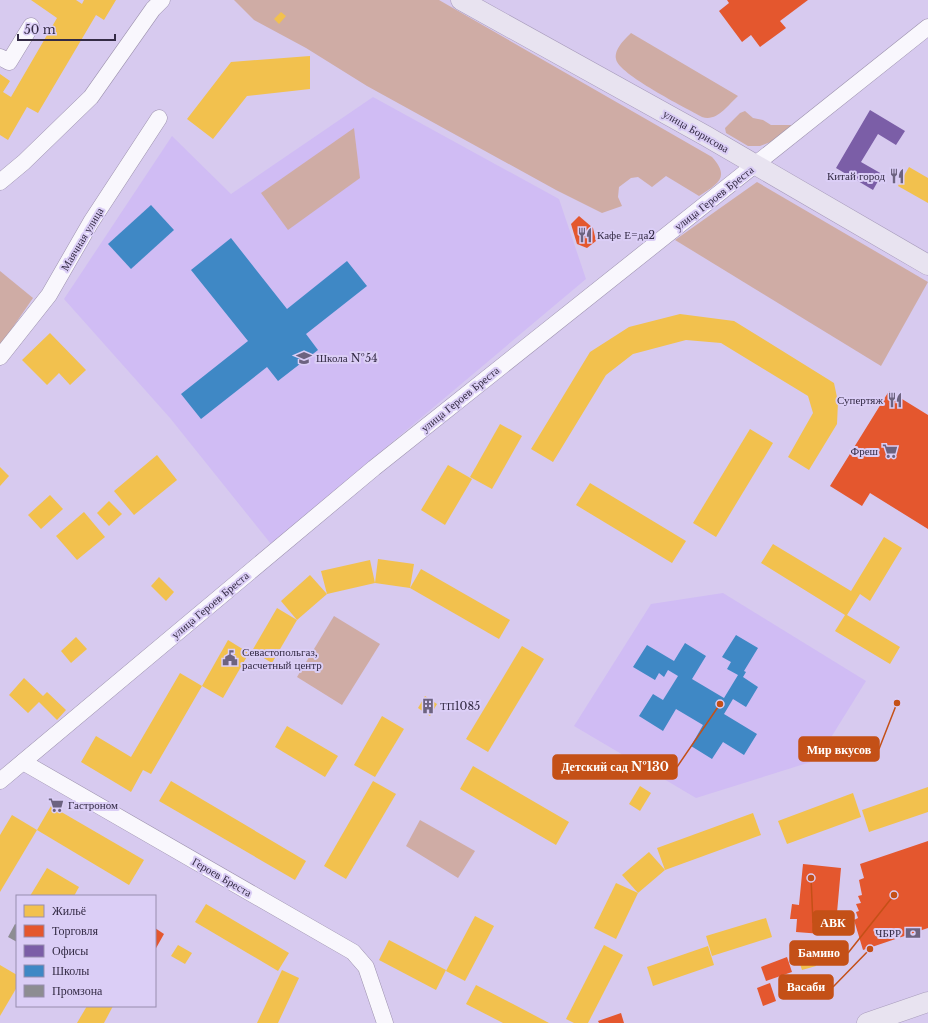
<svg xmlns="http://www.w3.org/2000/svg" width="928" height="1023" font-family="'Libre Baskerville',serif">
	<style>
		.built { fill: #d0bcf4 }
		.green { fill: #cfaca5 }
		.homes { fill: #f2c14e }
		.shops { fill: #e4572e }
		.offices { fill: #7b5ea7 }
		.schools { fill: #3f88c5 }
		.industry { fill: #8d8d92 }
		.lines { fill: none; stroke-linecap: round; stroke-linejoin: round }
		.minor-casing { stroke: #9c91ad; stroke-width: 17 }
		.major-casing { stroke: #a89cbc; stroke-width: 21 }
		.minor { stroke: #f9f7fd; stroke-width: 16 }
		.major { stroke: #e8e3f0; stroke-width: 20 }
		.labels { text-anchor: middle; dominant-baseline: central; stroke-width: 4; stroke-linejoin: round; paint-order: stroke }
		.street-label { font-size: 11px; fill: #342b45; stroke: #dbcef6 }
		.poi-label { font-size: 11px; fill: #342b45; stroke: #dbcef6; text-anchor: start }
		.leader { fill: none; stroke: #c45017; stroke-width: 1.5 }
		.callout-dot { fill: #c45017; stroke: #dbcef6; stroke-width: 1.5 }
		.callout { fill: #c45017; stroke: #c45017; stroke-width: 1.5 }
		.callout-label { font-size: 12px; text-anchor: middle; font-weight: bold; fill: #fff }
	</style>
	<rect width="100%" height="100%" fill="#d7caef"/>
	<!-- built -->
	<g class="built">
		<polygon points="373,97 559,199 586,279 271,544 170,418 64,299 172,136 231,194"/>
		<polygon points="723,593 866,681 817,760 696,798 574,726 651,604"/>
	</g>
	<!-- green -->
	<g class="green">
		<path d="M234 0H439L712 157C731 178 717 184 699 196L666 176 652 187 638 177 631 178 619 187 618 197 622 206 602 213 556 190 367 86 306 48 254 20Z"/>
		<path d="M631 33 738 96C727 106 717 122 702 117 686 108 618 74 616 59 614 49 625 39 631 33Z"/>
		<polygon points="745,111 753,118 763,120 771,125 795,125 781,138 760,146 748,146 726,133 725,128 740,113"/>
		<polygon points="354,128 360,178 288,230 261,193"/>
		<polygon points="757,182 928,282 881,366 675,240"/>
		<polygon points="0,271 33,298 0,346"/>
		<polygon points="334,616 380,644 342,705 297,677"/>
		<polygon points="420,820 475,851 458,878 406,846"/>
	</g>
	<!-- homes -->
	<g class="homes">
		<polygon points="31,0 76,0 82,4 84,0 116,0 104,20 96,15 38,113 27,107 8,140 0,135 0,74 10,81 3,92 11,97 57,18"/>
		<polygon points="281,12 286,16 279,24 274,19"/>
		<polygon points="310,56 310,89 247,96 213,139 187,119 231,62"/>
		<polygon points="909,167 928,178 928,203 898,186"/>
		<polygon points="680,314 734,321 834,383 838,402 837,424 809,470 788,457 813,413 808,396 721,343 686,340 633,354 606,375 553,462 531,449 590,352 629,327"/>
		<polygon points="50,333 86,370 70,385 59,373 47,385 22,360"/>
		<polygon points="500,424 522,436 492,489 470,477"/>
		<polygon points="750,429 773,443 716,537 693,523"/>
		<polygon points="157,455 177,480 134,515 114,491"/>
		<polygon points="448,465 472,479 445,525 421,510"/>
		<polygon points="0,467 9,476 0,486"/>
		<polygon points="590,483 686,541 672,563 576,505"/>
		<polygon points="50,495 63,509 41,529 28,515"/>
		<polygon points="109,501 122,514 109,526 97,513"/>
		<polygon points="84,512 105,537 77,560 56,536"/>
		<polygon points="884,537 902,548 870,601 860,594 847,615 900,647 890,664 835,631 845,615 761,563 773,544 851,591"/>
		<polygon points="378,559 414,564 410,588 375,583 327,594 321,571 370,560 375,583"/>
		<polygon points="421,569 510,620 499,639 410,588"/>
		<polygon points="310,575 327,594 297,620 281,601"/>
		<polygon points="159,577 174,592 166,601 151,586"/>
		<polygon points="277,608 297,620 272,663 252,651"/>
		<polygon points="76,637 87,649 71,663 61,651"/>
		<polygon points="228,640 249,653 223,698 202,686"/>
		<polygon points="522,646 544,659 488,752 466,739"/>
		<polygon points="180,673 202,686 151,774 143,770 131,792 81,762 96,736 131,757"/>
		<polygon points="24,678 43,696 47,692 66,710 57,720 39,702 28,713 9,695"/>
		<polygon points="425,696 437,704 430,716 418,708"/>
		<polygon points="382,716 404,729 375,777 354,765"/>
		<polygon points="287,726 338,756 325,777 275,747"/>
		<polygon points="473,766 569,822 556,845 460,789"/>
		<polygon points="171,781 306,861 295,880 159,801"/>
		<polygon points="373,781 396,794 346,879 324,866"/>
		<polygon points="640,786 651,793 640,811 629,804"/>
		<polygon points="928,787 928,812 869,832 862,810"/>
		<polygon points="853,793 861,817 787,844 778,821"/>
		<polygon points="51,806 144,860 129,885 37,830"/>
		<polygon points="753,813 761,835 665,870 657,848"/>
		<polygon points="12,815 37,830 0,892 0,835"/>
		<polygon points="649,852 665,870 638,893 622,875"/>
		<polygon points="47,868 79,887 74,896 30,896"/>
		<polygon points="616,883 638,893 616,939 594,928"/>
		<polygon points="206,904 289,953 278,971 195,922"/>
		<polygon points="475,916 494,926 465,981 446,971"/>
		<polygon points="766,918 772,937 712,956 706,936"/>
		<polygon points="389,940 446,970 436,990 379,960"/>
		<polygon points="793,943 808,945 816,966 802,970"/>
		<polygon points="178,945 192,953 185,964 171,956"/>
		<polygon points="604,945 623,955 588,1023 574,1023 566,1019"/>
		<polygon points="708,946 714,965 653,986 647,967"/>
		<polygon points="0,965 17,975 17,987 0,1016"/>
		<polygon points="282,970 299,978 278,1023 257,1023"/>
		<polygon points="476,985 513,1004 549,1023 503,1023 466,1004"/>
		<polygon points="87,1006 113,1006 104,1023 77,1023"/>
	</g>
	<!-- shops -->
	<g class="shops">
		<polygon points="727,0 808,0 780,21 786,28 760,47 751,35 742,42 719,11 729,3"/>
		<polygon points="579,216 593,228 596,241 587,248 577,244 571,224"/>
		<polygon points="889,391 928,415 928,529 870,493 862,506 830,486"/>
		<polygon points="928,841 928,928 863,950 854,920 858,918 856,912 859,911 856,904 861,903 858,896 862,895 859,880 864,878 860,864"/>
		<polygon points="803,864 841,868 835,935 796,932 797,919 790,919 792,904 799,905"/>
		<polygon points="155,928 164,934 155,950"/>
		<polygon points="811,946 835,950 838,959 818,965"/>
		<polygon points="787,957 792,972 766,981 761,967"/>
		<polygon points="770,983 776,1001 763,1006 757,988"/>
		<polygon points="621,1013 624,1023 599,1023 598,1021"/>
	</g>
	<!-- offices -->
	<polygon class="offices" points="870,110 905,131 896,145 878,134 861,162 882,174 873,190 836,168"/>
	<!-- schools -->
	<g class="schools">
		<polygon points="151,205 174,230 131,269 108,244"/>
		<polygon points="231,238 287,309 347,261 367,286 306,334 318,350 278,381 267,367 201,419 181,394 248,341 191,270"/>
		<polygon points="736,635 758,648 744,671 746,672 743,677 758,687 746,707 733,699 724,714 757,734 744,755 723,742 712,759 691,746 703,725 676,709 663,731 639,716 653,694 663,700 678,676 668,670 664,677 659,673 655,680 633,667 647,645 674,661 685,643 706,656 692,679 724,698 738,675 727,669 731,662 722,657"/>
	</g>
	<!-- industry -->
	<polygon class="industry" points="15,924 17,925 17,942 8,937"/>
	<g class="lines">
		<!-- minor casing -->
		<g class="minor-casing">
			<g id="minor">
				<polyline points="0,57 9,62 31,26"/>
				<polyline points="0,182 24,162 91,97 153,9 162,0"/>
				<polyline points="0,357 49,295 91,222 159,118"/>
				<polyline points="23,762 353,952 366,967 385,1023"/>
				<polyline points="0,781 374,468 928,27"/>
			</g>
		</g>
		<!-- major casing -->
		<g class="major-casing">
			<g id="major">
				<polyline points="461,0 706,136 928,265"/>
				<polyline points="867,1023 928,1002"/>
			</g>
		</g>
		<!-- minor -->
		<use href="#minor" class="minor"/>
		<!-- major -->
		<use href="#major" class="major"/>
	</g>
	<!-- icons -->
	<defs>
		<g id="restaurant-bare" transform="scale(1.2)"><path d="M-5-6h1v4h1v-4h1v4h1v-4h1v5L-1.5 .5V6h-2V.5L-5-1ZM5-6V6H3V1.5H1.5Q1.5-4 5-6Z" fill="#6d6380" stroke="#dbcef6" stroke-width="2.5" paint-order="stroke"/></g>
		<g id="school-bare" transform="scale(1.2)"><path d="M0-5L7-2L0 1L-7-2ZM-4 1L0 2.5L4 1V4Q0 6-4 4Z" fill="#6d6380" stroke="#dbcef6" stroke-width="2.5" paint-order="stroke"/></g>
		<g id="supermarket-bare" transform="scale(1.2)"><path d="M-6-5.5h2.5l.6 2H6L4.5 2H-2.5L-4.4-4H-6ZM-1.5 3.2a1.3 1.3 0 1 0 .1 0ZM3 3.2a1.3 1.3 0 1 0 .1 0Z" fill="#6d6380" stroke="#dbcef6" stroke-width="2.5" paint-order="stroke"/></g>
		<g id="civic-bare" transform="scale(1.2)"><path d="M-.6-6.5H3V-4.5H.6V-3L4-1V1h2V6H-6V1h2V-1L-.6-3ZM-1.2 2.5V6h2.4V2.5Z" fill="#6d6380" stroke="#dbcef6" stroke-width="2.5" paint-order="stroke"/></g>
		<g id="building-bare" transform="scale(1.2)"><path d="M-4-6H4V6H1V3H-1V6H-4ZM-2.5-4.3h1.7v1.8h-1.7ZM.8-4.3h1.7v1.8H.8ZM-2.5-1h1.7V.8h-1.7ZM.8-1h1.7V.8H.8Z" fill="#6d6380" stroke="#dbcef6" stroke-width="2.5" paint-order="stroke"/></g>
		<g id="bank-bare" transform="scale(1.2)"><path d="M-6-4H6V4H-6ZM0-2.3a2.3 2.3 0 1 0 0 4.6a2.3 2.3 0 1 0 0-4.6Z" fill="#6d6380" stroke="#dbcef6" stroke-width="2.5" paint-order="stroke"/></g>
	</defs>
	<g fill-rule="evenodd">
		<use href="#restaurant-bare" x="897" y="176"/>
		<use href="#restaurant-bare" x="585" y="235"/>
		<use href="#school-bare" x="304" y="358"/>
		<use href="#restaurant-bare" x="895" y="400"/>
		<use href="#supermarket-bare" x="890" y="451"/>
		<use href="#civic-bare" x="230" y="658"/>
		<use href="#building-bare" x="428" y="706"/>
		<use href="#supermarket-bare" x="56" y="805"/>
		<use href="#bank-bare" x="913" y="933"/>
	</g>
	<g class="labels">
		<!-- street labels -->
		<g class="street-label">
			<text transform="translate(696 131) rotate(30)">улица Борисова</text>
			<text transform="translate(714 198) rotate(-38)">улица Героев Бреста</text>
			<text transform="translate(82 239) rotate(-59)">Маячная улица</text>
			<text transform="translate(460 399) rotate(-39)">улица Героев Бреста</text>
			<text transform="translate(210 605) rotate(-40)">улица Героев Бреста</text>
			<text transform="translate(222 877) rotate(30)">Героев Бреста</text>
		</g>
		<!-- poi labels -->
		<g class="poi-label">
			<text x="885" y="176" text-anchor="end">Китай город</text>
			<text x="597" y="235">Кафе Е=да2</text>
			<text x="316" y="358">Школа №54</text>
			<text x="883" y="400" text-anchor="end">Супертяж</text>
			<text x="878" y="451" text-anchor="end">Фреш</text>
			<text x="242" y="652">Севастопольгаз,<tspan x="242" dy="13">расчетный центр</tspan></text>
			<text x="440" y="706">ТП1085</text>
			<text x="68" y="805">Гастроном</text>
			<text x="901" y="933" text-anchor="end">ЧБРР</text>
		</g>
	</g>
	<!-- callouts -->
	<path class="leader" d="M897 703L879 749M720 704L677 767M811 878L813 923M894 895L848 953M870 949L833 987"/>
	<g class="callout-dot">
		<circle cx="897" cy="703" r="4"/>
		<circle cx="720" cy="704" r="4"/>
		<circle cx="811" cy="878" r="4"/>
		<circle cx="894" cy="895" r="4"/>
		<circle cx="870" cy="949" r="4"/>
	</g>
	<g class="callout">
		<rect x="799" y="737" width="80" height="24" rx="4"/>
		<rect x="553" y="755" width="124" height="24" rx="4"/>
		<rect x="813" y="911" width="41" height="24" rx="4"/>
		<rect x="790" y="941" width="58" height="24" rx="4"/>
		<rect x="779" y="975" width="54" height="24" rx="4"/>
	</g>
	<g class="callout-label">
		<text x="839" y="754">Мир вкусов</text>
		<text x="615" y="771">Детский сад №130</text>
		<text x="833" y="927">АВК</text>
		<text x="819" y="957">Бамино</text>
		<text x="806" y="991">Васаби</text>
	</g>
	<!-- legend -->
	<rect x="16" y="895" width="140" height="112" fill="#dbcef6" stroke="#988daf"/>
	<rect x="24" y="905" width="20" height="12" fill="#f2c14e" stroke="#988daf"/>
	<text x="52" y="915" font-size="12" fill="#342b45">Жильё</text>
	<rect x="24" y="925" width="20" height="12" fill="#e4572e" stroke="#988daf"/>
	<text x="52" y="935" font-size="12" fill="#342b45">Торговля</text>
	<rect x="24" y="945" width="20" height="12" fill="#7b5ea7" stroke="#988daf"/>
	<text x="52" y="955" font-size="12" fill="#342b45">Офисы</text>
	<rect x="24" y="965" width="20" height="12" fill="#3f88c5" stroke="#988daf"/>
	<text x="52" y="975" font-size="12" fill="#342b45">Школы</text>
	<rect x="24" y="985" width="20" height="12" fill="#8d8d92" stroke="#988daf"/>
	<text x="52" y="995" font-size="12" fill="#342b45">Промзона</text>
	<!-- scale -->
	<path d="M18 34v6h97v-6" fill="none" stroke="#342b45" stroke-width="2"/>
	<text x="24" y="34" font-size="12" fill="#342b45" stroke="#dbcef6" stroke-width="3" paint-order="stroke">50 m</text>
</svg>
